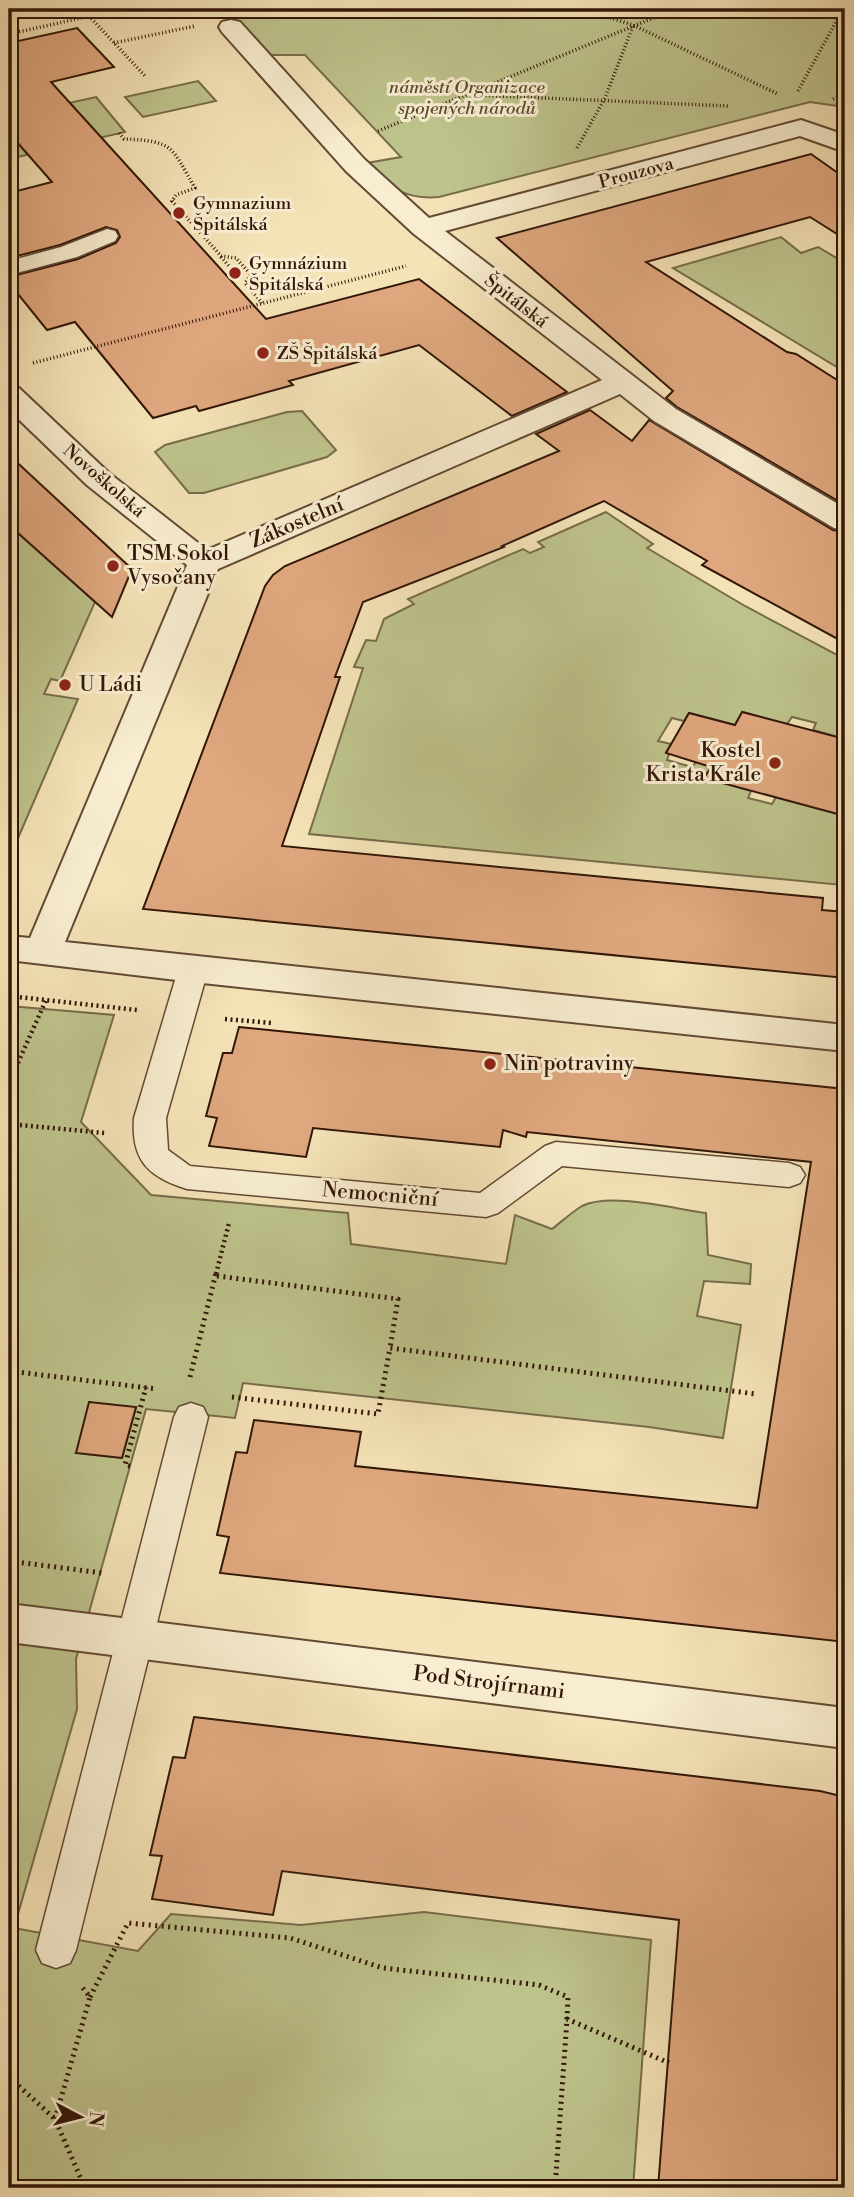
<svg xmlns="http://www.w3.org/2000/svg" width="854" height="2197" font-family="'Libre Bodoni',serif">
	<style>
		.green { fill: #bec38c; stroke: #786c4a; stroke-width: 2; fill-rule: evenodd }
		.building { fill: #dfa77e; stroke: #321608; stroke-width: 2 }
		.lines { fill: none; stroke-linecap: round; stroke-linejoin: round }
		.service-casing { stroke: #624934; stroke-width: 3 }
		.minor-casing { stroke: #624934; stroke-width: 4 }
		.path-far2 { stroke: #321608; stroke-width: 3.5; stroke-dasharray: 1 2.5; stroke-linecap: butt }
		.path-far1 { stroke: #321608; stroke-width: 4.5; stroke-dasharray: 2 3.5; stroke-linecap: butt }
		.path { stroke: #321608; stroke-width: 5; stroke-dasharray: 2 4.5; stroke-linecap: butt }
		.service { fill: #f8edd0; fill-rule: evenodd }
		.minor { fill: #f8edd0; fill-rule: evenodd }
		.poi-dot { fill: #8f2418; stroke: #f8edd0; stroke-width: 2.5 }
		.labels { text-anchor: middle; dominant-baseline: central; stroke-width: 6; stroke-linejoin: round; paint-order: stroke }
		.far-park-label { font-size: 18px; font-style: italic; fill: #5c4a30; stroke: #f8edd0 }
		.far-street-label { font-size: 18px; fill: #321608; stroke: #f8edd0 }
		.far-poi-label { font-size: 18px; fill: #321608; stroke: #f8edd0; text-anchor: start }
		.street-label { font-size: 21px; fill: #321608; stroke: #f8edd0 }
		.poi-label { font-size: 21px; fill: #321608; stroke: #f8edd0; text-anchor: start }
	</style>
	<rect width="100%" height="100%" fill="#f4e3b7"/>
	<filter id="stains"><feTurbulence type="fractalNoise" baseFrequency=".00286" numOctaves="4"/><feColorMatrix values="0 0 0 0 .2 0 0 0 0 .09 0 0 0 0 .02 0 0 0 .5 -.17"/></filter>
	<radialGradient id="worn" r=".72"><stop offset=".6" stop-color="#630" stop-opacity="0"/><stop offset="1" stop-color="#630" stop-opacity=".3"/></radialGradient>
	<!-- green -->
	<g class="green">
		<path d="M223 9H845V107L810 102 439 197C402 200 392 187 367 163L401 157 305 55H271Z"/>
		<polygon points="198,81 216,101 143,117 125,97"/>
		<polygon points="96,97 125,132 9,159 9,116"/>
		<polygon points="781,237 801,253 818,247 845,263 845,372 673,268"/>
		<polygon points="302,411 336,450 327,457 204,493 189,493 155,452 165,445 287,412"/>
		<polygon points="9,499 26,516 10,526 95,602 60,681 51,679 44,694 78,699 9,859"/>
		<polygon points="606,512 653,544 647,548 745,606 845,659 845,739 813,730 816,723 792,717 787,724 743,712 735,725 689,713 684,721 672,718 658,741 671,744 666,752 669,754 667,760 692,767 697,761 713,765 705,778 751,791 748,798 772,804 776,797 845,816 842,885 309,834 363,668 354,667 366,640 376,641 384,619 414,604 408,599 523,549 530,553 544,547 538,542"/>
		<path d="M9 1006 114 1015 81 1122 151 1195 348 1213 351 1244 506 1264 515 1215 552 1229C561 1222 572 1212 582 1206 611 1192 674 1209 706 1213L708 1255 751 1264 750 1284 704 1281 697 1316 741 1325 723 1438 649 1427 243 1383 235 1418 146 1409 76 1659 77 1709 14 1928 138 1951 171 1914 301 1925 424 1912 651 1940 633 2188H9ZM136 1408 122 1458 76 1453Z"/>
	</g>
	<!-- building -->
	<g class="building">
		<polygon points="77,28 114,67 51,82 266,319 419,279 567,392 512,416 419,345 289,381 293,385 199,411 196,406 153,418 75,322 47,330 9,283 9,277 78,259 116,243 120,237 117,230 106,227 60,245 9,258 9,193 52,182 9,133 9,36 14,42"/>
		<polygon points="811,154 845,178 845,239 810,217 646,262 787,352 796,354 845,385 845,505 677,407 666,398 673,391 497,238"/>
		<polygon points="590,410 632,441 649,420 833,530 845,532 845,643 702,565 707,561 604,501 502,546 504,547 363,602 335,677 340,677 282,846 823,898 822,910 845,912 845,978 143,909 265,586 273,575 285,566 559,451 536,434"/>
		<polygon points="9,455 132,569 112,617 9,525"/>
		<polygon points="742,712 845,739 845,816 704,778 711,767 666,753 689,713 735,725"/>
		<polygon points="239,1027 845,1089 845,1642 220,1573 229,1537 217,1535 236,1452 247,1453 254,1420 361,1432 355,1466 757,1508 811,1162 527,1132 526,1137 503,1130 500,1147 313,1128 306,1157 209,1146 217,1118 206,1116 223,1053 232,1053"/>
		<polygon points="89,1402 136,1407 122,1458 76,1453"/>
		<polygon points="194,1717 820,1791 845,1797 845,2007 840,2188 658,2188 679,1920 282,1871 273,1915 152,1899 162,1856 150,1855 173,1757 185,1758"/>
	</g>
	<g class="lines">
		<!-- service casing -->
		<g class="service-casing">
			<g id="service">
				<polygon points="107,229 115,231 118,236 115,241 77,257 9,275 9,261 61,247"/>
				<path d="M193 960 204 963 208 970 166 1118 168 1150 190 1166 480 1193 545 1146 556 1142 789 1163 800 1167 805 1175 800 1183 789 1187 562 1166 498 1213 486 1217 187 1189C148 1177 131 1160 134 1118L178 970 182 963Z"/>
				<polygon points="191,1403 203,1407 208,1417 76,1950 70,1963 56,1968 42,1963 36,1950 174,1417 179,1407"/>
			</g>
		</g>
		<!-- minor casing -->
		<g class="minor-casing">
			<g id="minor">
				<polygon points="231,20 240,22 364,159 429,218 801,120 845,135 845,152 800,136 445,231 676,409 845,508 845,530 834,528 654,421 620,394 218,569 65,942 845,1025 845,1051 193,982 9,960 9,936 30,938 187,565 87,485 9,410 9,385 19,388 109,473 207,550 602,380 414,234 346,171 222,32 219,27 222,22"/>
				<polygon points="9,1604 845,1708 845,1748 9,1642"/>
			</g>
		</g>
		<!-- path-far2 -->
		<g class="path-far2">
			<polyline points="452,9 608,17"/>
			<polyline points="610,9 608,17 633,25 778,94"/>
			<polyline points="269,13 285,9"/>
			<polyline points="89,16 146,77"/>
			<polyline points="9,34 122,9"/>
			<polyline points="114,43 195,26"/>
			<polyline points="798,91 843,9"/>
			<polyline points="475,95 728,106"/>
			<polyline points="833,99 845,94"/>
			<polyline points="378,131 675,9"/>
			<path d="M119 133 124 139C175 141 171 147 195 188L176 195 172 201 221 256 236 258 251 275 245 283 262 303"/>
			<polyline points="577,148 605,98 633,26"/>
			<polyline points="221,257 235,273"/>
			<polyline points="33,363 406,266"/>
		</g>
		<!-- path-far1 -->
		<g class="path-far1">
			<polyline points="9,996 137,1010"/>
			<polyline points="225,1019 272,1023"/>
			<polyline points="9,1083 46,1000"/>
			<polyline points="9,1124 105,1133"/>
			<polyline points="216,1274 229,1223"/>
		</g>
		<!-- path -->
		<g class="path">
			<polyline points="217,1276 398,1299 390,1348"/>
			<polyline points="9,1371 157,1389"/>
			<polyline points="190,1377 216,1273"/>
			<polyline points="232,1397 378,1414 390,1348 756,1394"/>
			<polyline points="130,1466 125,1465 146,1387"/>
			<polyline points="9,1561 102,1573"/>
			<polyline points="90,1997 128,1923 290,1938 383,1968 539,1985 568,1997 567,2019"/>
			<polyline points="9,2077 55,2119 85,2188"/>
			<polyline points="55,2119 90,1997 82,1987"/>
			<polyline points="555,2188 567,2019 669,2063"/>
		</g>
		<!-- service -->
		<use href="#service" class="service"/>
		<!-- minor -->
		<use href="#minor" class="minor"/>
	</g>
	<!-- markers -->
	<g class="poi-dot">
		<circle cx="179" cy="213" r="7"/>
		<circle cx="235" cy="273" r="7"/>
		<circle cx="263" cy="353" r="7"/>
		<circle cx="113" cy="566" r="7"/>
		<circle cx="65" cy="685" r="7"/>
		<circle cx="775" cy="763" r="7"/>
		<circle cx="490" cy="1064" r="7"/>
	</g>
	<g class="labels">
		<!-- far-park labels -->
		<g class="far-park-label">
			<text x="467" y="87">náměstí Organizace<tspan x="467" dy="21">spojených národů</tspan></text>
		</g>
		<!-- far-street labels -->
		<g class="far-street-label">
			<text transform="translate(636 173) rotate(-15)">Prouzova</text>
			<text transform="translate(516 301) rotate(38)">Špitálská</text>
			<text transform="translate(104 481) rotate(41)">Novoškolská</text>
		</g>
		<!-- far-poi labels -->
		<g class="far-poi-label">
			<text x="193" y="203">Gymnazium<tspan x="193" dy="21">Špitálská</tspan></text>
			<text x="249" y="263">Gymnázium<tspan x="249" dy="21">Špitálská</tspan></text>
			<text x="277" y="353">ZŠ Špitálská</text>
		</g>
		<!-- street labels -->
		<g class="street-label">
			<text transform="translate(297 523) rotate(-23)">Zákostelní</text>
			<text transform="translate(380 1195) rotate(5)">Nemocniční</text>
			<text transform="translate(489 1683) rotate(7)">Pod Strojírnami</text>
		</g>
		<!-- poi labels -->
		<g class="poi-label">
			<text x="127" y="554">TSM Sokol<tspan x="127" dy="24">Vysočany</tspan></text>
			<text x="79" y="685">U Ládi</text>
			<text x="761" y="751" text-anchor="end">Kostel<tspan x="761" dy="24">Krista Krále</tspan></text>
			<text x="504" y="1064">Nin potraviny</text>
		</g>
	</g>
	<!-- margin -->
	<rect width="854" height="2197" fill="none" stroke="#f4e3b7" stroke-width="35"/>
	<rect x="10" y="10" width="833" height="2176" fill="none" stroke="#321608" stroke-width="3.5"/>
	<rect x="18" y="18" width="819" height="2162" fill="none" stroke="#321608" stroke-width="2"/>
	<!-- north arrow -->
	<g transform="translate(80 2117) rotate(97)" stroke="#f8edd0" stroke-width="5" paint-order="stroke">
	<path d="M0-5L12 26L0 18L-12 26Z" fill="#321608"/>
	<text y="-10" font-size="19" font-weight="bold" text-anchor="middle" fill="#321608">N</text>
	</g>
	<rect width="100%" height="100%" filter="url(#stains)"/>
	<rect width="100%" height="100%" fill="url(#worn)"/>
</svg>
